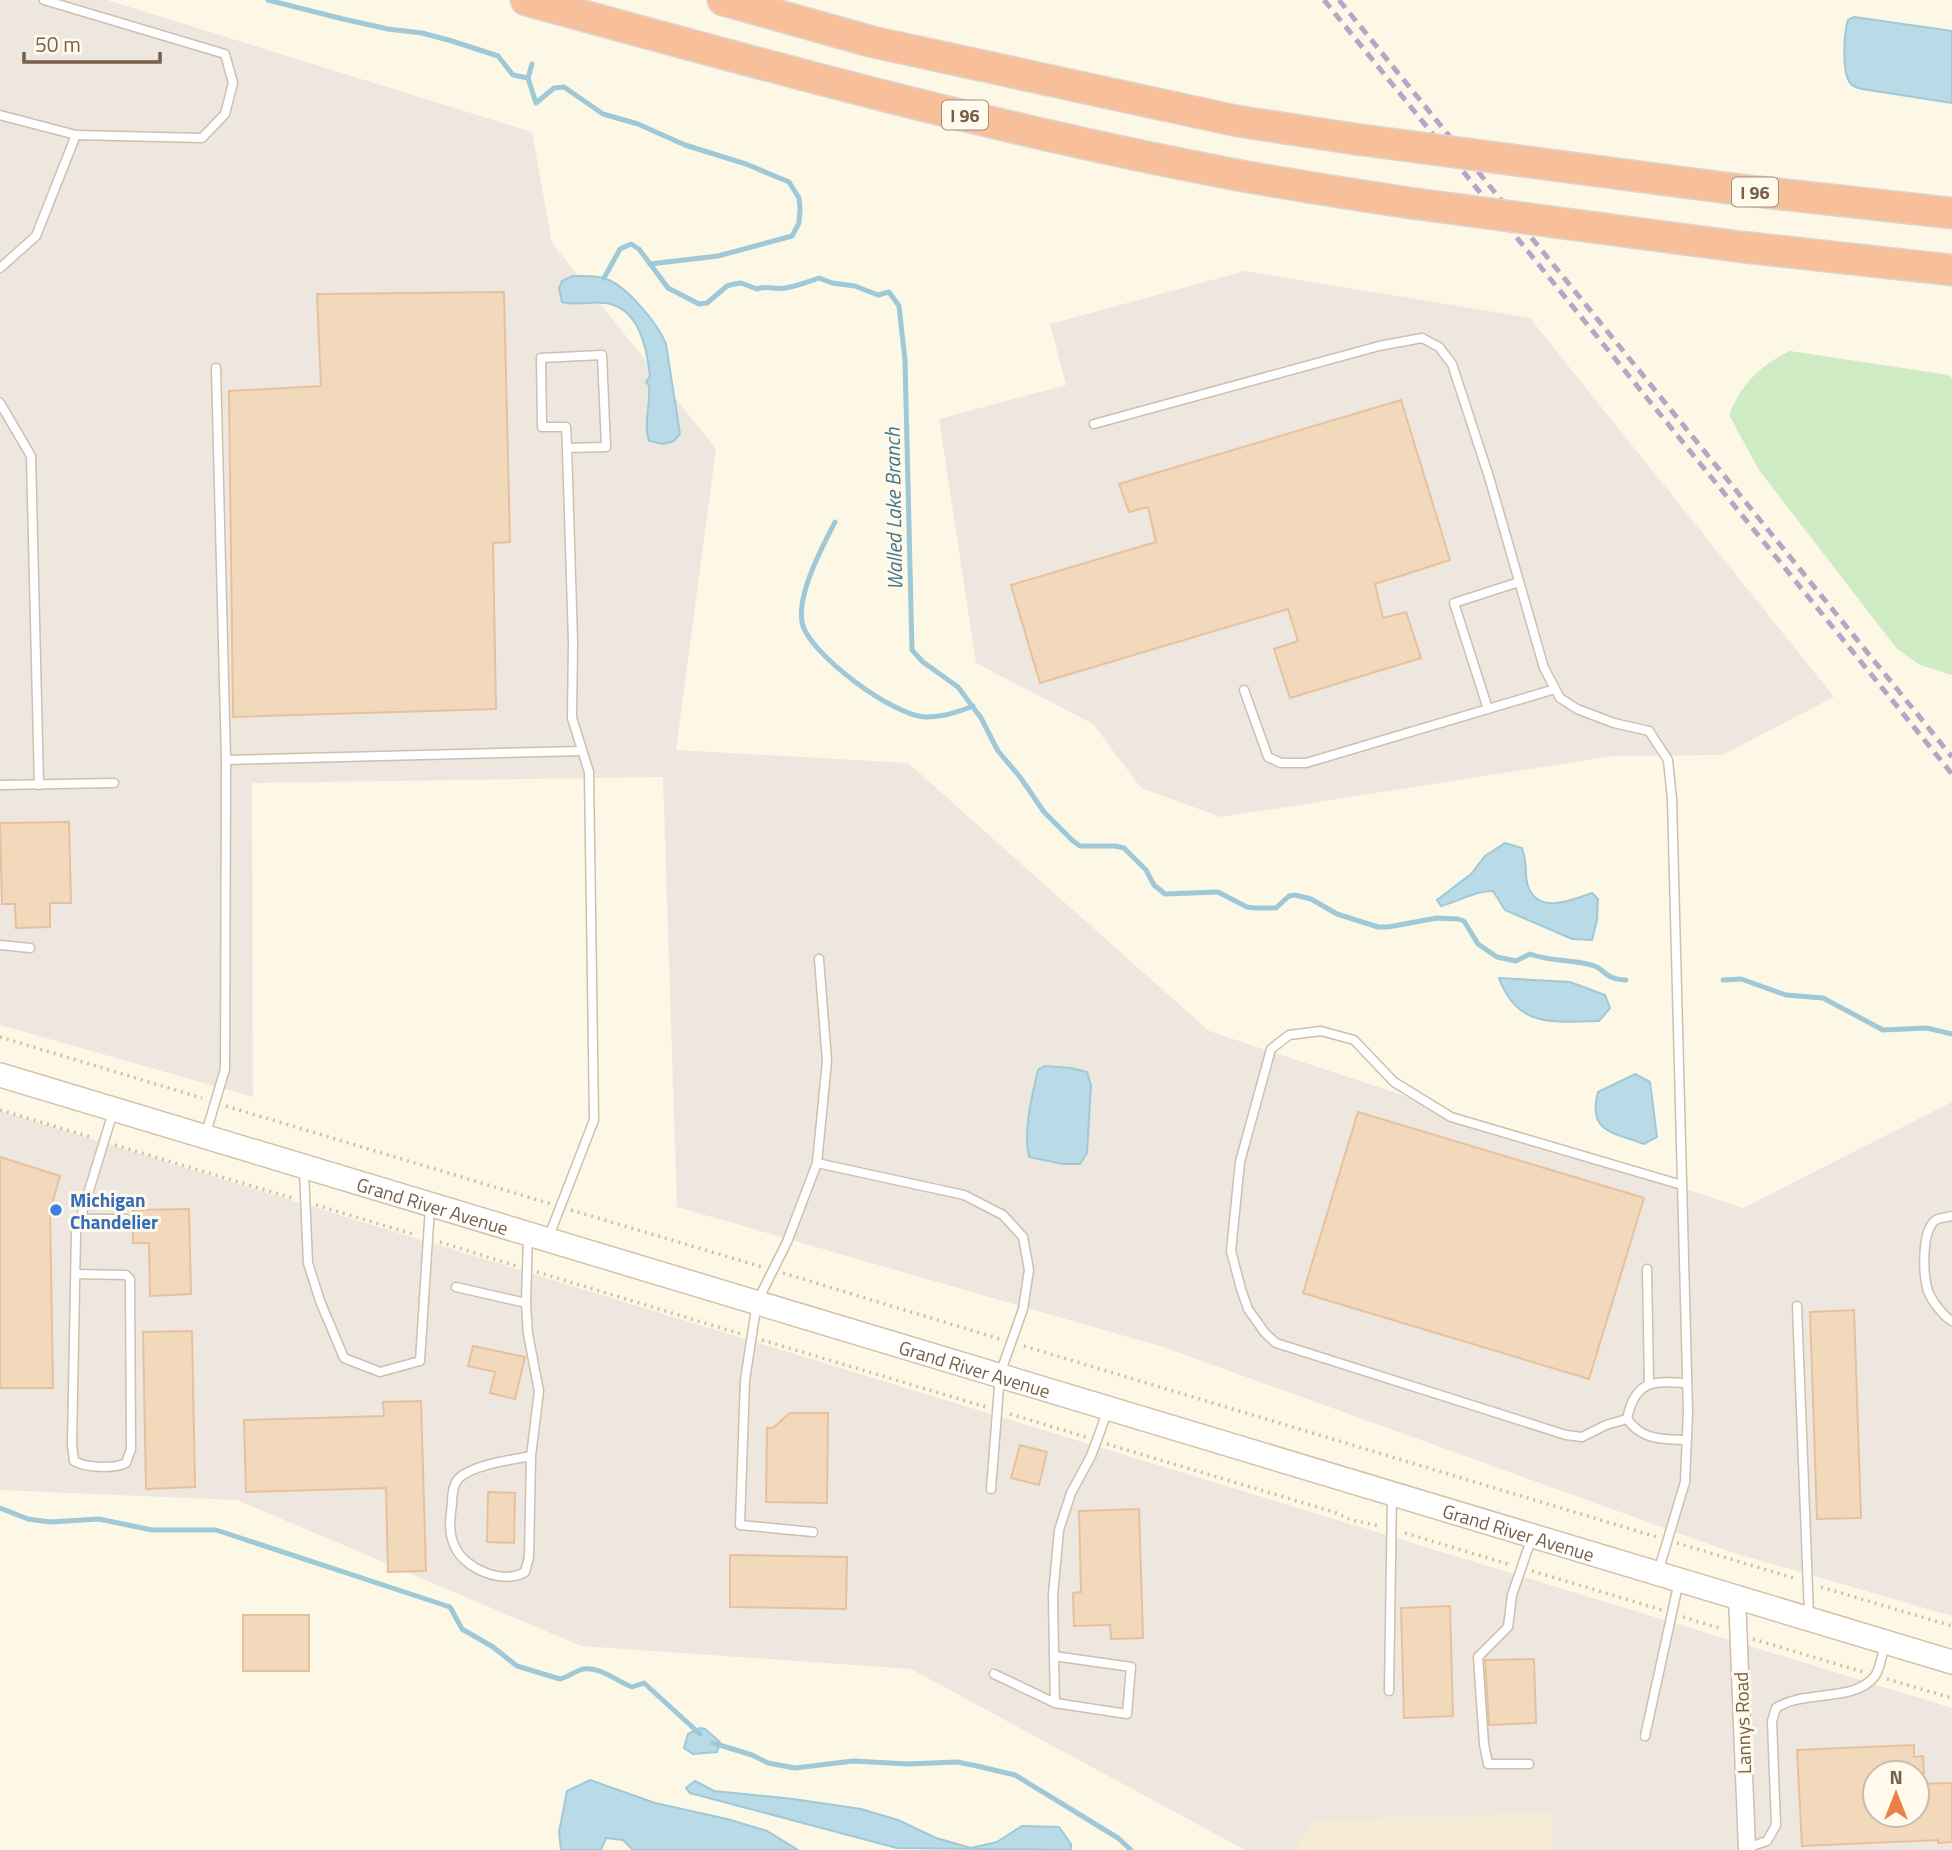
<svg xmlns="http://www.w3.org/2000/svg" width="1952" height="1850" font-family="'Titillium Web',sans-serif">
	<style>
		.residential { fill: #f5ead4 }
		.industrial { fill: #ede7e0; fill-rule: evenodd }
		.green { fill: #ceebc3 }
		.water { fill: #b9dbe7; stroke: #9fc9d9; stroke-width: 2 }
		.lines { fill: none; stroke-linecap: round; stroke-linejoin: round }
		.stream { stroke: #9fc9d9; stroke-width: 5 }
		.building { fill: #f3d9bc; stroke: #e6c19c; stroke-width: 2 }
		.lane-casing { stroke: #cfbfab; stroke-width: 11 }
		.street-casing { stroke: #cfbfab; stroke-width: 19 }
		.secondary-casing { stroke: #d4c2ab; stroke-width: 26 }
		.highway-casing { stroke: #dcd5d0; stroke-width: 33 }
		.path { stroke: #d8bc9f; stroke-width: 3.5; stroke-dasharray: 2 5; stroke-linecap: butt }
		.lane { stroke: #fff; stroke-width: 8 }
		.street { stroke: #fff; stroke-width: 16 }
		.secondary { stroke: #fff; stroke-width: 23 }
		.highway { stroke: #f8bf9b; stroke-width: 30 }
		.rail { stroke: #bba3c7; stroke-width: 5; stroke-dasharray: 10 7; stroke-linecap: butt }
		.highway-bridge-casing { stroke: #dcd5d0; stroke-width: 33; stroke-linecap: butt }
		.highway-bridge { stroke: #f8bf9b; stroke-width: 30 }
		.shop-dot { fill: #3f7fe0; stroke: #fffaec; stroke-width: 2.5 }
		.labels { text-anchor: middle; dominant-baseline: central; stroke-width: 6; stroke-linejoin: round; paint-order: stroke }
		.shield { fill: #fffaec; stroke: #a08e7b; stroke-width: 2 }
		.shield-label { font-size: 18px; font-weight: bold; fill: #775f4a }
		.shop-label { font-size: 19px; font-weight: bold; fill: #366cbe; stroke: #fffaec; text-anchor: start }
		.street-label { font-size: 19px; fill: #775f4a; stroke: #fffaec }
		.water-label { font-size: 21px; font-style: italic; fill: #42768b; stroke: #fffaec }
	</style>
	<rect width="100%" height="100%" fill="#fdf7e6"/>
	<!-- residential -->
	<polygon class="residential" points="1551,1813 1552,1850 1295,1850 1314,1821"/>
	<!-- industrial -->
	<g class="industrial">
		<polygon points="0,0 107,0 532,132 552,243 716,449 676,750 908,763 1209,1031 1743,1208 1952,1102 1952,1616 1731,1552 1163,1347 677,1207 663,777 252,783 253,1097 0,1025"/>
		<polygon points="1245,271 1530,318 1834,697 1722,755 1613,756 1221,817 1141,788 1093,724 976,663 939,419 1066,385 1050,324"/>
		<path d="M0 1111 1952 1708V1850H1552L1551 1813 1314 1821 1295 1850H1245L911 1669 581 1646 237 1500 0 1490ZM1875 1773H1917V1815H1875Z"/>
	</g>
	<!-- green -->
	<path class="green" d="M1790 351 1949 375 1952 379V675L1920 665 1897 649 1759 470 1729 415C1742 383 1760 366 1790 351Z"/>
	<!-- water -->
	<g class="water">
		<path d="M1854 17 1952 31V103L1862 89C1858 88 1854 87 1851 84 1841 73 1844 33 1848 20Z"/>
		<path d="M573 276C583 276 597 275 606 279 627 286 658 324 666 344L680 434 674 441 663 444 649 441C643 423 651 403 649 385L646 382 650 376C647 348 639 307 605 303 591 301 576 306 562 302L559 288 562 281Z"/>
		<path d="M1505 843 1522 848C1528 863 1524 877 1528 886 1538 915 1572 900 1592 893L1598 899 1597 920 1592 940 1572 939 1505 910 1493 891C1474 891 1460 901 1441 906L1437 900 1471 874 1485 856Z"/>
		<path d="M1499 978 1570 982 1605 995 1610 1008 1599 1021C1553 1022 1517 1028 1499 978Z"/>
		<path d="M1045 1066 1071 1068 1087 1072 1091 1085 1087 1153 1080 1164H1063L1029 1157C1023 1130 1032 1096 1038 1070Z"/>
		<path d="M1635 1074 1650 1082 1657 1137 1644 1144C1614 1132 1587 1133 1598 1092Z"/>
		<polygon points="700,1728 705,1729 720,1742 717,1752 693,1754 684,1748 688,1734"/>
		<polygon points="590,1780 655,1803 727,1819 767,1831 798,1850 633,1850 623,1840 606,1838 601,1850 561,1850 559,1832 567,1791"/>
		<polygon points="695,1781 714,1791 793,1799 861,1809 898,1820 936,1838 971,1848 997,1842 1022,1826 1059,1827 1071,1844 1071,1850 897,1848 690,1793 686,1788"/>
	</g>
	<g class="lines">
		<!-- stream -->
		<g class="stream">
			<polyline points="268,0 343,19 388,29 422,33 452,41 498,56 513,75 528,78"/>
			<polyline points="532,64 528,78 536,103 554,88 564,87 603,114 638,124 685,145 746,164 789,182 799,198 800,209 799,223 792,236 718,256 650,264"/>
			<path d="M604 278 620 249 631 244 639 249 668 288 699 304 707 303 727 286 734 284 741 283 757 289C767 285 775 290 785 288 798 286 807 282 819 278L832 283 855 286 878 295 889 292 899 306 905 360 912 650 923 662 958 687 981 718 998 751 1020 777 1044 812 1073 841 1080 846H1115L1124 848 1146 870 1154 885 1165 894 1218 892 1247 907 1255 908H1276L1289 896 1295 895 1311 899 1337 914 1378 927H1388L1437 918 1458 919 1464 921 1478 944 1497 957 1516 961 1530 954C1552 962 1570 959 1591 965 1606 968 1602 979 1626 980"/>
			<path d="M835 522C822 547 797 594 802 622 807 653 895 717 926 717 941 717 959 712 973 706"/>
			<polyline points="1723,980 1741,979 1786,995 1823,998 1883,1030 1927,1028 1952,1034"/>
			<path d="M0 1508 28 1519 50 1522 99 1519 152 1530H216L450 1607 462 1629 493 1647 517 1666 560 1679C567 1677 573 1673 580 1670 597 1664 618 1682 632 1687L644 1683 700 1734"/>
			<polyline points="713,1743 752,1755 768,1763 795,1768 853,1761 908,1764 957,1762 977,1766 1015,1775 1118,1838 1131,1850"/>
		</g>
	</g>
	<!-- building -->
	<g class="building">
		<polygon points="504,292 510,542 493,543 496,709 233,717 229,391 321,386 317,294"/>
		<polygon points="1401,400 1450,560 1375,584 1383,618 1406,612 1421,658 1290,698 1274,649 1298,641 1288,609 1040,683 1011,585 1156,542 1148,507 1129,512 1119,484"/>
		<polygon points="69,822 71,903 50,903 50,927 16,928 15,904 2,904 0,823"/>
		<polygon points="1358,1112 1644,1198 1589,1379 1303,1293"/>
		<polygon points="0,1157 60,1176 50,1211 53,1388 0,1388"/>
		<polygon points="189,1209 191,1294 150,1296 149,1243 133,1243 133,1210"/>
		<polygon points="1854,1310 1861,1518 1817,1519 1810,1312"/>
		<polygon points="192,1331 195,1487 146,1489 143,1332"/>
		<polygon points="473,1346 525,1357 515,1399 490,1393 495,1372 468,1366"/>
		<polygon points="421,1401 426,1571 388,1572 386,1488 246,1492 244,1420 384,1416 383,1402"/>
		<polygon points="790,1413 828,1413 827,1503 766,1502 767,1428 773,1428"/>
		<polygon points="1020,1445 1047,1452 1039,1485 1011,1478"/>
		<polygon points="488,1492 515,1493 514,1543 487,1542"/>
		<polygon points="1139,1509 1143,1638 1111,1639 1110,1625 1074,1626 1073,1593 1081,1592 1079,1511"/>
		<polygon points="730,1555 847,1557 846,1609 730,1607"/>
		<polygon points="1450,1606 1453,1716 1404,1718 1401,1608"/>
		<rect x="243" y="1615" width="66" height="56"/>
		<polygon points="1534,1659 1536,1723 1489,1725 1485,1660"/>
		<polygon points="1914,1745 1914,1757 1923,1756 1924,1773 1875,1773 1875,1815 1917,1815 1917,1784 1952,1783 1952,1842 1938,1843 1938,1840 1802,1846 1797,1750"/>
	</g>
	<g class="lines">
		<!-- lane casing -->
		<g class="lane-casing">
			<g id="lane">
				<polyline points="0,115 76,135 202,138 225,114 233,83 225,54 44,0"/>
				<polyline points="0,268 36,236 76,135"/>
				<polyline points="216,368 226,760 582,751"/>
				<polyline points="0,403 31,456 39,785"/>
				<polyline points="1094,424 1379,346 1422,338 1439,347 1452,364 1489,477 1544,668 1560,698 1577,709 1614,723 1649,731 1668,760 1672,799 1688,1412 1685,1482 1658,1572"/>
				<polyline points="1244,690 1268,757 1281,763 1306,763 1555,689"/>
				<polyline points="1488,709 1454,603 1519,582"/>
				<polyline points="0,785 114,783"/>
				<polyline points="0,945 30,948"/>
				<polyline points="206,1133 225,1069 226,760"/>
				<polyline points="817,1163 964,1195 1003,1215 1023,1237 1029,1270 1023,1309 1000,1374 991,1489"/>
				<polyline points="304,1171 308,1263 320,1301 344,1358 380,1372 420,1361 430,1207"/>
				<path d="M1682 1185 1451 1117 1394 1082 1354 1040 1321 1031 1289 1035 1271 1049 1240 1162 1231 1251 1241 1289 1248 1309 1265 1333 1276 1343 1566 1435 1582 1437 1606 1425 1627 1419C1643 1441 1662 1439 1686 1440"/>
				<path d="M1952 1216C1948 1217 1939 1218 1936 1220 1921 1230 1923 1275 1928 1291 1932 1301 1943 1316 1952 1321"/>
				<polyline points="80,1219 126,1219"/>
				<polyline points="549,1236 594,1120 589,772 572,718 573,641 567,448 606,447 602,355 541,358 542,427 566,427 567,448"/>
				<polyline points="1647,1269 1649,1384"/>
				<path d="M75 1274 126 1275 130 1279 131 1449 126 1463C114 1469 86 1468 74 1461L72 1445 76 1233 113 1112"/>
				<polyline points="456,1287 526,1303 528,1236"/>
				<path d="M526 1303 528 1334 539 1391 531 1456 529 1557 525 1572C503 1585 465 1569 455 1547 448 1533 450 1518 452 1504 452 1495 453 1484 459 1478 475 1464 511 1460 531 1456"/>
				<polyline points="1797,1306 1809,1615"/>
				<path d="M1627 1419C1635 1380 1652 1381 1687 1383"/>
				<polyline points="813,1532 740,1525 745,1380 757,1302 787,1242 817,1163 827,1061 819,959"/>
				<polyline points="1054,1656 1055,1703"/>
				<polyline points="994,1674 1055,1703 1127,1714 1131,1667 1054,1656 1053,1595 1059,1530 1071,1493 1091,1456 1108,1410"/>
				<polyline points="1389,1691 1392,1495"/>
				<polyline points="1645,1736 1679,1581"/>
				<polyline points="1529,1764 1488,1764 1484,1744 1478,1657 1508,1627 1512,1595 1532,1537"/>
				<path d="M1746 1848 1767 1841 1776 1825 1772 1721 1776 1708C1806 1689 1854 1703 1875 1676 1880 1669 1882 1654 1885 1645"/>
			</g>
		</g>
		<!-- street casing -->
		<g class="street-casing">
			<polyline id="street" points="1737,1596 1747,1850"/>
		</g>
		<!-- secondary casing -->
		<g class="secondary-casing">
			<g id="secondary">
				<path id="s1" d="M0 1075 1952 1662"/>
			</g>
		</g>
		<!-- highway casing -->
		<g class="highway-casing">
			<g id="highway">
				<path d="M526 0C759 64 994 129 1232 174 1291 185 1351 194 1410 203"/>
				<polyline points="723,0 873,42 1237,121 1355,139"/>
				<polyline points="1559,166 1734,189 1952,213"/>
				<polyline points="1636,233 1742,247 1952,270"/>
			</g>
		</g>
		<!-- path -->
		<g class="path">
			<polyline points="0,1037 202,1098"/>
			<polyline points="226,1106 551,1204"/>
			<polyline points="0,1110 94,1138"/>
			<polyline points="115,1145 292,1198"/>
			<polyline points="316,1205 416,1235"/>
			<polyline points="571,1210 762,1267"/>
			<polyline points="440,1242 516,1266"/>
			<polyline points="537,1272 741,1334"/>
			<polyline points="783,1273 1000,1339"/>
			<polyline points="762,1340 986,1407"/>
			<polyline points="1024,1346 1657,1537"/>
			<polyline points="1010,1414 1086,1437"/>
			<polyline points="1107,1444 1334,1512 1351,1520 1380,1526"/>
			<polyline points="1405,1533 1511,1565"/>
			<polyline points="1677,1543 1797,1579"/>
			<polyline points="1532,1571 1662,1610"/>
			<polyline points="1821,1587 1952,1626"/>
			<polyline points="1683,1617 1722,1629"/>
			<polyline points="1753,1639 1863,1672"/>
			<polyline points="1887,1679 1952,1698"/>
		</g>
		<!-- lane -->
		<use href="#lane" class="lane"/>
		<!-- street -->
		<use href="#street" class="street"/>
		<!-- secondary -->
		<use href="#secondary" class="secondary"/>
		<!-- highway -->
		<use href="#highway" class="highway"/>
		<!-- rail -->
		<g class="rail">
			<polyline points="1324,0 1952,774"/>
			<polyline points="1339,0 1952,757"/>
		</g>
		<!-- highway-bridge casing -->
		<g class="highway-bridge-casing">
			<g id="highway-bridge">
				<polyline points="1355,139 1559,166"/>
				<polyline points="1410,203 1636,233"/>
			</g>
		</g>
		<!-- highway-bridge -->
		<use href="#highway-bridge" class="highway-bridge"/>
	</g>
	<!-- markers -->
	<circle class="shop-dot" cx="56" cy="1210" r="7"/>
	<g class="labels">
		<!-- shield labels -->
		<g class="shield">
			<rect x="942" y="100.5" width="46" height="29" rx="5"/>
			<rect x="1732" y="177.5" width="46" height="29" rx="5"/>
		</g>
		<g class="shield-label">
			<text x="965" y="115">I 96</text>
			<text x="1755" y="192">I 96</text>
		</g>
		<!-- shop labels -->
		<g class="shop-label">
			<text x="70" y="1199">Michigan<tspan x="70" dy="22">Chandelier</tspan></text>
		</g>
		<!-- street labels -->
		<g class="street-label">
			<text stroke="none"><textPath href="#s1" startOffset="452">Grand River Avenue</textPath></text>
			<text stroke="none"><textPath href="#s1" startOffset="1018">Grand River Avenue</textPath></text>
			<text stroke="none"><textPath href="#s1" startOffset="1586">Grand River Avenue</textPath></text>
			<text transform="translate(1742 1723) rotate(-92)">Lannys Road</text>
		</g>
		<!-- water labels -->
		<g class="water-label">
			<text transform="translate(893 509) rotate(-91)">Walled Lake Branch</text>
		</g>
	</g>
	<!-- north arrow -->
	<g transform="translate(1896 1794)"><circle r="33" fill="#fffaec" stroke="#c9bcab" stroke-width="2"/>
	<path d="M0-5L12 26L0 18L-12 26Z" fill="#e98048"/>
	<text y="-10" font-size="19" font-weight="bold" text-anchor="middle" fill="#775f4a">N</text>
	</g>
	<!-- scale -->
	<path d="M24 52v10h136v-10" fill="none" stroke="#775f4a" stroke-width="3.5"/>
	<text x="35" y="52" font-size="21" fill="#775f4a" stroke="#fffaec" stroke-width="5" paint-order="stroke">50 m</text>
</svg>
